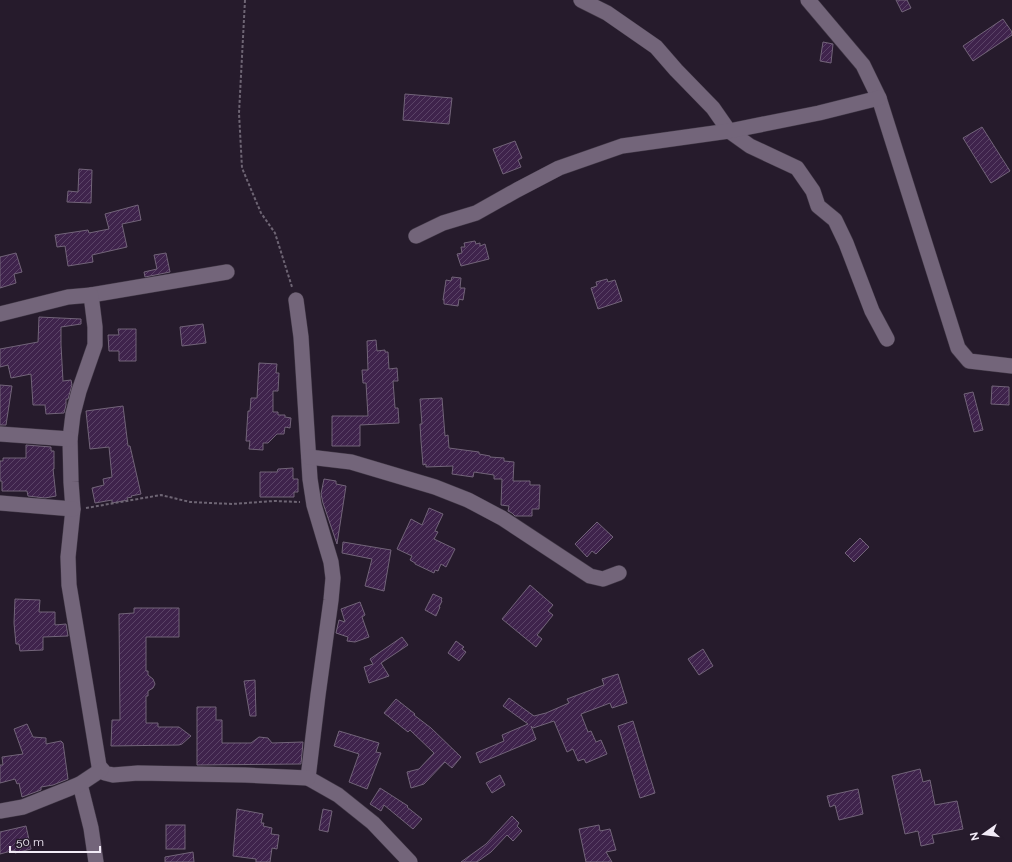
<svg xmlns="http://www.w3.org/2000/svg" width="1012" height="862" font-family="Raleway,sans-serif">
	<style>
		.building { fill: url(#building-hatch); stroke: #726479 }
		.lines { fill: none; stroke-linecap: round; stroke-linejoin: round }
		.minor-casing { stroke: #413846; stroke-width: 16 }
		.path { stroke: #6e6574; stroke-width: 2; stroke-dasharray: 3 2; stroke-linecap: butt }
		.minor { stroke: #73657a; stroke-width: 15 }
	</style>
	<defs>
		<pattern id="building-hatch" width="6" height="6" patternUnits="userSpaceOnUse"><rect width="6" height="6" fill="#3f234c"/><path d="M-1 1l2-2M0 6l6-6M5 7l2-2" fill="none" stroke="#5b4367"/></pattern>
	</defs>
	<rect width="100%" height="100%" fill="#261b2c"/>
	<!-- building -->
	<g class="building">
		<polygon points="896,0 907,0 911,8 902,12"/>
		<polygon points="1003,19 1012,32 1012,35 973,61 963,46"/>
		<polygon points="823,42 833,44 831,63 820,61"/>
		<polygon points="405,94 452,98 449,124 403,120"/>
		<polygon points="982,127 1010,171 991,183 963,138"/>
		<polygon points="515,141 522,158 518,160 521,167 503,174 493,149"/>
		<polygon points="79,169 92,170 91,203 67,202 68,191 78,192"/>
		<polygon points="138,205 141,220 122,224 127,247 92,255 93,262 68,266 65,246 57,247 55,235 88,230 89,233 109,229 105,214"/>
		<polygon points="475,241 476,244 480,243 480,246 485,244 489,259 461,266 457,254 462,253 461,247 465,247 464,243"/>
		<polygon points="16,253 22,272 14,274 16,283 0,288 0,257"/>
		<polygon points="166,253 170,272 145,277 144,272 157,269 154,255"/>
		<polygon points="452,277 461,278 460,288 465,288 463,300 459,299 458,306 444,304 444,300 443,300 446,280 451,281"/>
		<polygon points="607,279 608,282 615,280 622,301 598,309 591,288 597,286 596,282"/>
		<polygon points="39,317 81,319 81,324 61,327 61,345 63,381 71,380 72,385 68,399 66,399 66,405 64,413 46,414 45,405 33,405 31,374 11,378 8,365 0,367 0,349 38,342"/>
		<polygon points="203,324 206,343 182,346 180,327"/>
		<polygon points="118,329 136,329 136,361 119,361 119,351 109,351 108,335 119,335"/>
		<polygon points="376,340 377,351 385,350 385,352 388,352 389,369 397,368 398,381 393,381 395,408 398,408 399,423 360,425 360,446 332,446 332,416 368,416 366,383 363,383 362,370 368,370 367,341"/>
		<polygon points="259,363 277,364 276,373 279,373 278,391 273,391 273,412 278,412 278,415 285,415 285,417 291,418 290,428 285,427 284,434 277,434 268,443 263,443 263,450 249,449 250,441 246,441 248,411 250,411 251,398 257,398"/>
		<polygon points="0,385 12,386 6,425 0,425"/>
		<polygon points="992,386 1009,387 1009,405 991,404"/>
		<polygon points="973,392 983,430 974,432 964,394"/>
		<polygon points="442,398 445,436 448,435 449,448 479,452 479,454 490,456 490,457 504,458 504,461 514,462 513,481 530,481 530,485 540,485 539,509 532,509 532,516 515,516 512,513 508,511 509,506 501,505 502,479 494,479 494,475 474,472 473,477 452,474 453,466 426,467 426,464 423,465 421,441 420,424 422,424 420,399"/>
		<polygon points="123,406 128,446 130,446 141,494 131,496 132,497 127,498 128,500 112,503 112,500 95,503 92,488 104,485 103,479 112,477 109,447 90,449 86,411"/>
		<polygon points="26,445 51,447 51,451 54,451 54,469 53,469 56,496 45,498 28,496 27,491 2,491 2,481 0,481 0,461 3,461 3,458 26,458"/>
		<polygon points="293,468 293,479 298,479 298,492 294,492 294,497 260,497 260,472 277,472 278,469"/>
		<polygon points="324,479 336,481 336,484 346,486 337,544 323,503 321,494"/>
		<polygon points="429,508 443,514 435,531 438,532 434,539 455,549 446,567 441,564 438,571 435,570 434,573 415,564 415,563 410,560 412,556 397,549 411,519 422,525"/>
		<polygon points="597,522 613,537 596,554 592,551 587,557 575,544"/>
		<polygon points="860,538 869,547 854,562 845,553"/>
		<polygon points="343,542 391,550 384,591 365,586 372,559 342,553"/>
		<polygon points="530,585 553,605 548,611 553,615 537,635 542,639 536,647 502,619"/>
		<polygon points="433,594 442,598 441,600 442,601 439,607 440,607 436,616 425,610"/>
		<polygon points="15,599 40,600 39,612 55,612 55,625 66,624 68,636 43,637 43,650 20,651 19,644 16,644 14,623"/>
		<polygon points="360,602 365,615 362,617 369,637 355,642 347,641 348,637 336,633 339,620 345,622 341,609"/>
		<polygon points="134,608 179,608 179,637 146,637 146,671 148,671 148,675 153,679 155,684 153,688 148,691 148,696 146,696 146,723 158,723 158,727 179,727 191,736 182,744 179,745 111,746 112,720 120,720 119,614 134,613"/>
		<polygon points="402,637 408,645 381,663 389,676 369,683 364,667 373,664 370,659"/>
		<polygon points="456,641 464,647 462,649 466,652 459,661 448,653"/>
		<polygon points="703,649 713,666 699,675 688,659"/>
		<polygon points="618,674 627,703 612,708 610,703 581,714 588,732 591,731 596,742 601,740 607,754 586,763 584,759 578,761 573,749 567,752 554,721 533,728 531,726 536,739 535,740 480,763 476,753 504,741 502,735 528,724 503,706 509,698 534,716 546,713 569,703 567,699 604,685 602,679"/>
		<polygon points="255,680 256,716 250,716 244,681"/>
		<polygon points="396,699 415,714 414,715 431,728 461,757 452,768 445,762 424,784 411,788 407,772 419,769 434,753 410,730 408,732 384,713"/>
		<polygon points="197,707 216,707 216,720 222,720 222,743 251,743 259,737 268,738 272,743 303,742 301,764 197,765"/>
		<polygon points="633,721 655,793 640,798 618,726"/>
		<polygon points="27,724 33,737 46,738 46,744 61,741 63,743 68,779 53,785 41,787 41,790 22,797 19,783 17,784 15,779 0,783 0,765 3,765 2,757 23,754 14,729"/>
		<polygon points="339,731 379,743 376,752 381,753 367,789 349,782 359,754 334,746"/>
		<polygon points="920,769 923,782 930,780 935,805 957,801 963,829 932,835 934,843 921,846 918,831 905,834 892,776"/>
		<polygon points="500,775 505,785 492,793 486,783"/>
		<polygon points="380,788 408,806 407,807 422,819 413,829 384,805 381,811 370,804"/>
		<polygon points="858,789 863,814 839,820 835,805 830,807 827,796"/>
		<polygon points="237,809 263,814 261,823 264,823 263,826 272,828 271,834 279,835 277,849 272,848 270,862 256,862 256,859 233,856"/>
		<polygon points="323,809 332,811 328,832 319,830"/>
		<polygon points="512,816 519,823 517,826 522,831 513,841 507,835 491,852 477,862 461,862 486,844"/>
		<rect x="166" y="825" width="19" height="24"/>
		<polygon points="599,825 600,831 610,829 616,850 606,852 612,862 586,862 579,829"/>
		<polygon points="26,826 31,849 15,853 15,850 0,854 0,832"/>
		<polygon points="193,852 194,862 165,862 165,857"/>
	</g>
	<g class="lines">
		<!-- minor casing -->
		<g class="minor-casing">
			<g id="minor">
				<polyline points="581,0 607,13 656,47 676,70 713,108 729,131 750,146 797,168 813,191 818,206 835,220 846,243 872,311 887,339"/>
				<polyline points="808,0 863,65 879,98 958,348 969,361 1012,366"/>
				<polyline points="416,236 443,223 476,213 517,190 559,168 622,146 729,131 819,113 879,98"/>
				<polyline points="91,295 227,272"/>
				<polyline points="296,300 301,337 310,479 314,505 331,562 333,578 331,600 318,695 308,778 338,795 373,823 410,862"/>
				<polyline points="0,314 68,297 91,295 95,327 95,345 79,391 73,414 70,439 71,482 73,509 68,557 69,585 87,693 99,766 105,773 113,775 138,773 245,775 308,778"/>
				<polyline points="0,434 70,439"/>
				<polyline points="309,457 351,462 435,487 468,500 502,518 590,576 603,579 619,573"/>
				<polyline points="0,503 73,509"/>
				<polyline points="80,784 91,828 96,862"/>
				<polyline points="0,811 23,807 68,789 80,784 101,770"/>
			</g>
		</g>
		<!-- path -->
		<g class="path">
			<polyline points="245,0 239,113 242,168 261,213 275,233 292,287"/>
			<polyline points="86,508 161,495 190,502 232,504 274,501 300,502"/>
		</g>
		<!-- minor -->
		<use href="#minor" class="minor"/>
	</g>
	<!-- north arrow -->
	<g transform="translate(984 834) rotate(256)" stroke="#261b2c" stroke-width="3" paint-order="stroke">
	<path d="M0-3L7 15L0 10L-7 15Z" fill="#f2ebf7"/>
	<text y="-6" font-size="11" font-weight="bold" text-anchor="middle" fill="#f2ebf7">N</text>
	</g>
	<!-- scale -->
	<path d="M10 846v6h90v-6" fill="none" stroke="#f2ebf7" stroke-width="2"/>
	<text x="16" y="846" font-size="12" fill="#f2ebf7" stroke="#261b2c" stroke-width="3" paint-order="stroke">50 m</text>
</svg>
